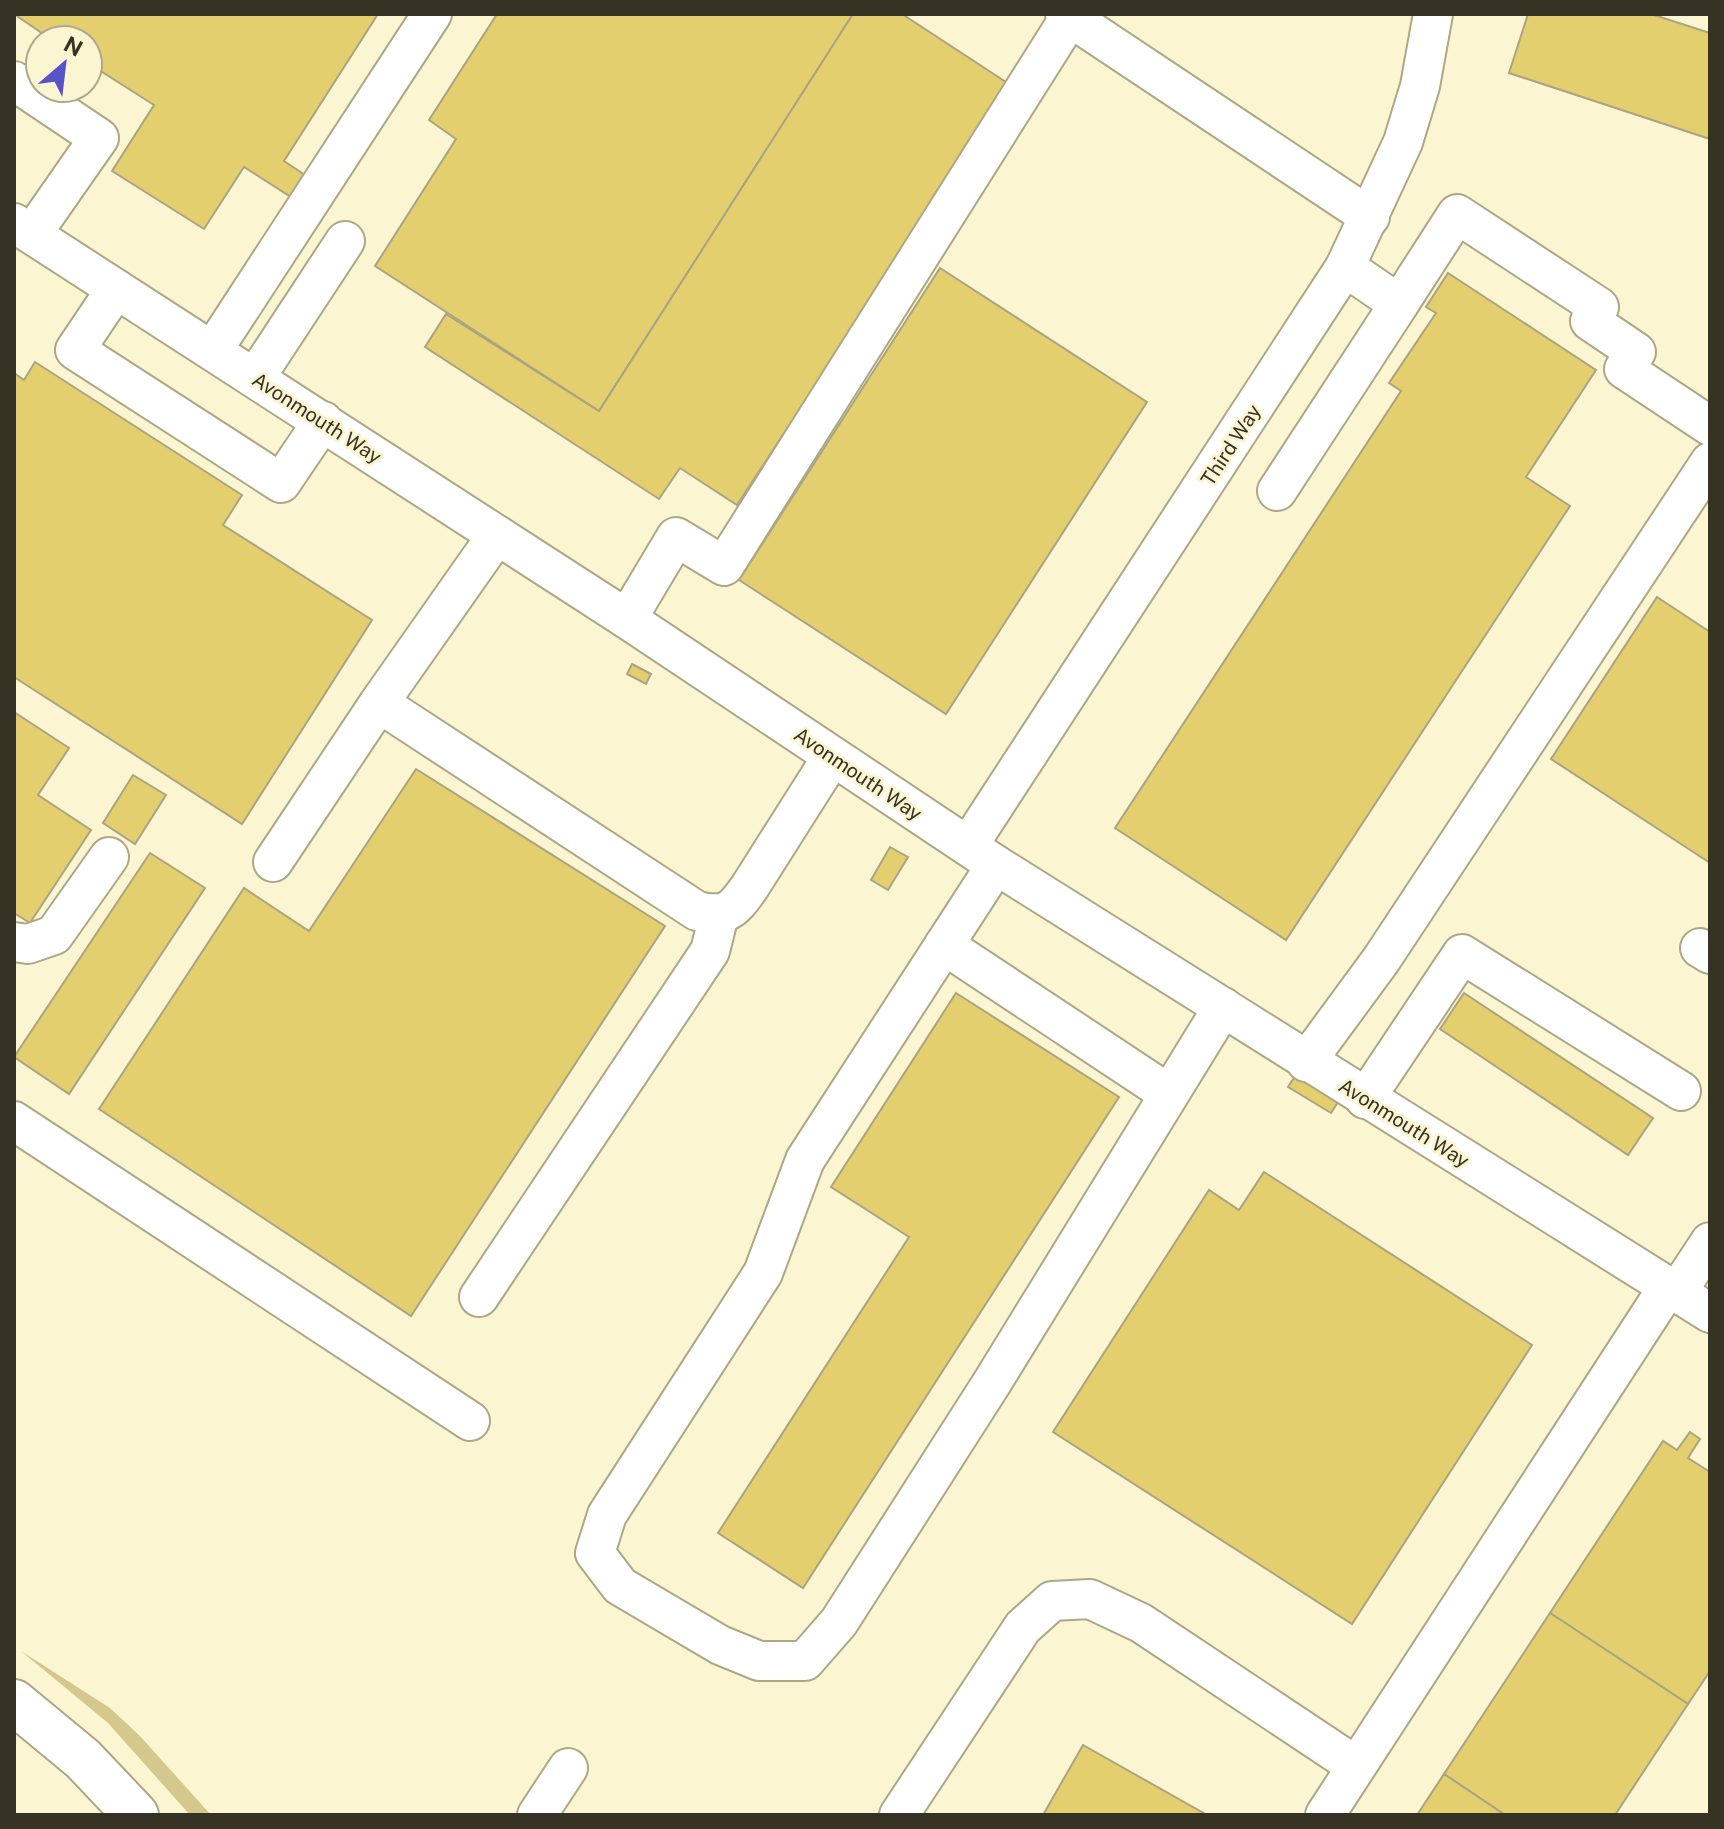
<svg xmlns="http://www.w3.org/2000/svg" width="1724" height="1829" font-family="'Public Sans',sans-serif">
	<style>
		.green { fill: #d5c88d }
		.building { fill: #e3cf6e; stroke: #aaa483; stroke-width: 2 }
		.lines { fill: none; stroke-linecap: round; stroke-linejoin: round }
		.minor-casing { stroke: #aea786; stroke-width: 42 }
		.highway-casing { stroke: #aea786; stroke-width: 48 }
		.minor { stroke: #fff; stroke-width: 38 }
		.highway { stroke: #fff; stroke-width: 44 }
		.labels { text-anchor: middle; dominant-baseline: central; stroke-width: 6; stroke-linejoin: round; paint-order: stroke }
		.street-label { font-size: 20px; fill: #363325; stroke: #fcf5d2 }
	</style>
	<rect width="100%" height="100%" fill="#fcf5d2"/>
	<!-- green -->
	<polygon class="green" points="21,1651 110,1708 140,1736 211,1815 190,1815 108,1723"/>
	<!-- building -->
	<g class="building">
		<polygon points="14,14 378,14 284,161 305,175 291,197 244,167 204,229 112,171 154,105 88,63 88,40 52,40"/>
		<polygon points="497,14 853,14 599,411 375,266 456,139 429,120"/>
		<polygon points="853,14 902,14 1012,86 737,505 680,468 659,499 425,347 446,314 599,411"/>
		<polygon points="1528,14 1651,14 1710,33 1710,139 1509,73"/>
		<polygon points="940,268 1147,402 946,714 739,580"/>
		<polygon points="1448,273 1596,370 1526,477 1570,506 1286,940 1115,828 1401,391 1389,383 1436,313 1426,307"/>
		<polygon points="35,362 242,495 223,525 372,620 242,824 14,677 14,373 24,380"/>
		<polygon points="1657,597 1710,632 1710,863 1551,759"/>
		<polygon points="632,664 651,674 646,684 627,674"/>
		<polygon points="14,712 69,748 38,795 91,830 30,923 14,913"/>
		<polygon points="416,769 665,926 411,1316 99,1109 244,888 309,931"/>
		<polygon points="133,775 166,795 135,844 103,823"/>
		<polygon points="890,847 908,857 888,890 871,880"/>
		<polygon points="150,853 205,888 69,1094 14,1057"/>
		<polygon points="956,993 1119,1097 803,1588 718,1533 909,1237 831,1187"/>
		<polygon points="1464,993 1653,1118 1628,1155 1440,1029"/>
		<polygon points="1295,1076 1338,1102 1331,1113 1288,1087"/>
		<polygon points="1264,1172 1532,1345 1352,1624 1053,1432 1209,1190 1239,1210"/>
		<polygon points="1690,1432 1700,1439 1688,1458 1710,1472 1710,1671 1688,1704 1550,1613 1663,1441 1677,1450"/>
		<polygon points="1550,1613 1688,1704 1615,1815 1505,1815 1444,1774"/>
		<polygon points="1083,1745 1207,1815 1043,1815"/>
		<polygon points="1444,1774 1505,1815 1417,1815"/>
	</g>
	<g class="lines">
		<!-- minor casing -->
		<g class="minor-casing">
			<g id="minor">
				<polyline points="1065,14 1370,217"/>
				<polyline points="14,81 99,138 32,234"/>
				<polyline points="14,223 627,619 996,865 1710,1313"/>
				<polyline points="1345,267 1399,304 1457,214 1599,307 1590,321 1636,352"/>
				<polyline points="116,289 75,350 281,483 323,421"/>
				<polyline points="213,350 432,14"/>
				<polyline points="1624,369 1710,426"/>
				<polyline points="255,378 345,241"/>
				<polyline points="1277,491 1399,304"/>
				<polyline points="627,619 676,537 724,566 1070,17"/>
				<path d="M379 703 697 911C726 917 732 912 749 888L832 757"/>
				<polyline points="968,846 1345,267 1403,142 1420,86 1433,14"/>
				<polyline points="273,862 379,703 497,535"/>
				<polyline points="996,865 805,1160 763,1273 607,1515 595,1553 620,1586 720,1645 759,1661 805,1661 839,1622 993,1381 1223,1007"/>
				<polyline points="14,942 28,944 54,935 109,857"/>
				<polyline points="944,945 1169,1094"/>
				<polyline points="1700,948 1710,954"/>
				<polyline points="1306,1062 1381,960 1710,462"/>
				<polyline points="1365,1099 1462,954 1681,1091"/>
				<polyline points="14,1121 470,1421"/>
				<polyline points="1677,1292 1710,1242"/>
				<polyline points="479,1297 710,951 719,915"/>
				<polyline points="537,1815 568,1768"/>
				<polyline points="899,1815 1023,1627 1052,1601 1090,1599 1141,1623 1356,1766"/>
				<polyline points="1325,1815 1668,1287"/>
			</g>
		</g>
		<!-- highway casing -->
		<g class="highway-casing">
			<polyline id="highway" points="14,1702 83,1759 136,1815"/>
		</g>
		<!-- minor -->
		<use href="#minor" class="minor"/>
		<!-- highway -->
		<use href="#highway" class="highway"/>
	</g>
	<g class="labels">
		<!-- street labels -->
		<g class="street-label">
			<text transform="translate(317 418) rotate(33)">Avonmouth Way</text>
			<text transform="translate(1231 445) rotate(-57)">Third Way</text>
			<text transform="translate(858 774) rotate(34)">Avonmouth Way</text>
			<text transform="translate(1404 1123) rotate(32)">Avonmouth Way</text>
		</g>
	</g>
	<!-- border -->
	<rect width="1724" height="1829" fill="none" stroke="#363325" stroke-width="32"/>
	<!-- north arrow -->
	<g transform="translate(64 64) rotate(28)"><circle r="38" fill="#fcf5d2" stroke="#ada78d" stroke-width="2"/>
	<path d="M0-6L14 30L0 20L-14 30Z" fill="#5953ca"/>
	<text y="-12" font-size="22" font-weight="bold" text-anchor="middle" fill="#363325">N</text>
	</g>
</svg>
